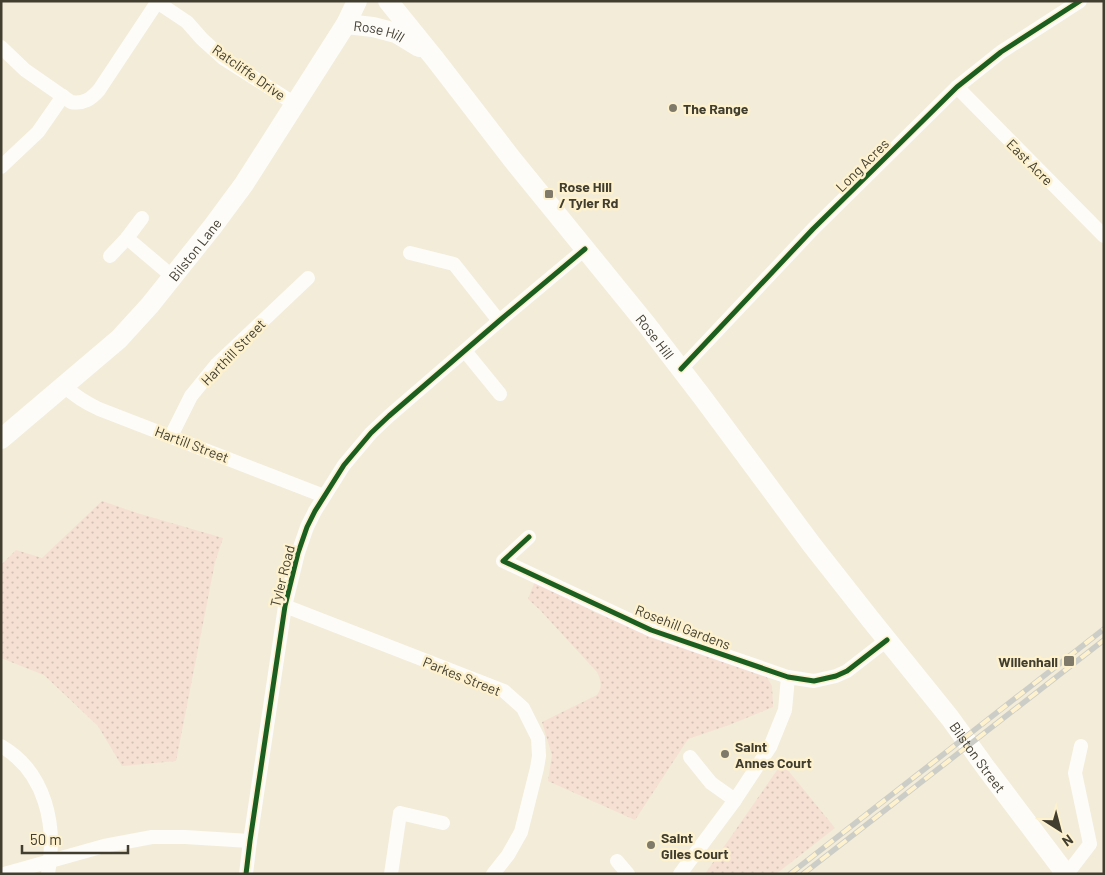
<svg xmlns="http://www.w3.org/2000/svg" width="1105" height="875" font-family="Barlow,sans-serif">
	<style>
		.park { fill: url(#park-dots) }
		.lines { fill: none; stroke-linecap: round; stroke-linejoin: round }
		.minor { stroke: #fdfcf9; stroke-width: 14 }
		.secondary { stroke: #fdfcf9; stroke-width: 20 }
		.rail-casing { stroke: #cdcdc7; stroke-width: 5.5 }
		.rail { stroke: #fdf1ce; stroke-width: 4; stroke-dasharray: 11; stroke-linecap: butt }
		.cycleway-casing { stroke: #fdf1ce; stroke-width: 8 }
		.cycleway { stroke: #1b5e20; stroke-width: 5 }
		.poi-dot { fill: #7f7a6a; stroke: #fdf1ce; stroke-width: 2 }
		.labels { text-anchor: middle; dominant-baseline: central; stroke-width: 5; stroke-linejoin: round; paint-order: stroke }
		.street-label { font-size: 14px; fill: #413d2f; stroke: #fdf1ce }
		.poi-label { font-size: 14px; font-weight: bold; fill: #413d2f; stroke: #fdf1ce; text-anchor: start }
	</style>
	<defs>
		<pattern id="park-dots" width="8" height="8" patternUnits="userSpaceOnUse" patternTransform="scale(1.25)"><rect width="8" height="8" fill="#f6e0d4"/><path d="M2 2h.1M6 6h.1" fill="none" stroke="#d4c1b6" stroke-width="1.8" stroke-linecap="round"/></pattern>
	</defs>
	<rect width="100%" height="100%" fill="#f2ecd8"/>
	<!-- park -->
	<g class="park">
		<polygon points="102,501 137,513 223,538 215,562 176,761 122,766 98,726 44,675 1,658 1,565 16,550 42,558"/>
		<path d="M535 581 598 614 766 676 772 686 773 707 729 725 688 739 635 820 548 781 552 755 542 722 597 695C603 687 601 680 597 672L540 610 528 599Z"/>
		<polygon points="782,763 835,828 776,874 705,874"/>
	</g>
	<g class="lines">
		<!-- minor -->
		<g class="minor">
			<polyline points="157,2 187,22 202,39 223,58 295,104"/>
			<path d="M1 47 25 70 71 102C84 104 91 99 99 90L158 1"/>
			<polyline points="957,87 1104,236"/>
			<polyline points="1,167 38,132 63,96"/>
			<polyline points="127,238 142,218"/>
			<polyline points="410,253 454,264 499,321"/>
			<polyline points="110,256 127,238 173,277"/>
			<polyline points="465,351 500,394"/>
			<polyline points="681,369 813,229 957,87 1001,52 1080,1"/>
			<path d="M64 386C75 396 86 403 99 409L324 496"/>
			<polyline points="171,436 191,396 217,364 308,278"/>
			<polyline points="529,537 503,561 651,630 788,677 814,681 836,676 847,671 887,640"/>
			<polyline points="285,606 504,691 523,708 538,738 539,756 537,768 521,832 508,855 493,874"/>
			<path d="M1 746C46 772 57 826 48 874"/>
			<polyline points="690,757 711,783 735,800"/>
			<polyline points="617,861 628,874"/>
			<polyline points="4,874 104,846 152,837 185,837 250,841"/>
			<polyline points="246,874 250,841 285,606 298,553 307,527 315,511 344,465 371,433 389,416 499,321 585,249"/>
			<polyline points="391,874 400,813 443,823"/>
			<polyline points="680,874 735,800 770,747 785,710 788,677"/>
			<polyline points="1067,874 1090,844 1075,773 1081,746"/>
		</g>
		<!-- secondary -->
		<g class="secondary">
			<path id="s1" d="M388 1 435 59 512 159 647 325 703 398 812 545 871 620 950 718 986 768 1066 874"/>
			<path id="s2" d="M346 24 373 27 396 33 419 47"/>
			<path id="s3" d="M1 439 119 339 150 305 213 226 244 184 346 24 357 1"/>
		</g>
		<!-- rail casing -->
		<g class="rail-casing">
			<g id="rail">
				<polyline points="790,874 1104,629"/>
				<polyline points="803,874 1104,640"/>
			</g>
		</g>
		<!-- rail -->
		<use href="#rail" class="rail"/>
		<!-- cycleway casing -->
		<g class="cycleway-casing">
			<g id="cycleway">
				<polyline points="681,369 813,229 957,87 1001,52 1080,1"/>
				<polyline points="529,537 503,561 651,630 788,677 814,681 836,676 847,671 887,640"/>
				<polyline points="246,874 250,841 285,606 298,553 307,527 315,511 344,465 371,433 389,416 499,321 585,249"/>
			</g>
		</g>
		<!-- cycleway -->
		<use href="#cycleway" class="cycleway"/>
	</g>
	<!-- markers -->
	<g class="poi-dot">
		<circle cx="673" cy="108" r="5"/>
		<rect x="544" y="189" width="10" height="10" rx="2.5"/>
		<rect x="1063" y="655" width="12" height="12" rx="2.5"/>
		<circle cx="725" cy="754" r="5"/>
		<circle cx="651" cy="845" r="5"/>
	</g>
	<g class="labels">
		<!-- street labels -->
		<g class="street-label">
			<text stroke="none"><textPath href="#s2" startOffset="34">Rose Hill</textPath></text>
			<text transform="translate(249 72) rotate(35)">Ratcliffe Drive</text>
			<text transform="translate(1030 162) rotate(45)">East Acre</text>
			<text transform="translate(862 165) rotate(-45)">Long Acres</text>
			<text stroke="none"><textPath href="#s3" startOffset="272">Bilston Lane</textPath></text>
			<text stroke="none"><textPath href="#s1" startOffset="429">Rose Hill</textPath></text>
			<text transform="translate(233 352) rotate(-46)">Harthill Street</text>
			<text transform="translate(192 444) rotate(21)">Hartill Street</text>
			<text transform="translate(282 576) rotate(-76)">Tyler Road</text>
			<text transform="translate(683 627) rotate(21)">Rosehill Gardens</text>
			<text transform="translate(462 676) rotate(22)">Parkes Street</text>
			<text stroke="none"><textPath href="#s1" startOffset="959">Bilston Street</textPath></text>
		</g>
		<!-- poi labels -->
		<g class="poi-label">
			<text x="683" y="108">The Range</text>
			<text x="559" y="186">Rose Hill<tspan x="559" dy="16">/ Tyler Rd</tspan></text>
			<text x="1058" y="661" text-anchor="end">Willenhall</text>
			<text x="735" y="746">Saint<tspan x="735" dy="16">Annes Court</tspan></text>
			<text x="661" y="837">Saint<tspan x="661" dy="16">Giles Court</tspan></text>
		</g>
	</g>
	<!-- border -->
	<rect width="1105" height="875" fill="none" stroke="#413d2f" stroke-width="5"/>
	<!-- north arrow -->
	<g transform="translate(1060 830) rotate(144)" stroke="#fdf1ce" stroke-width="4" paint-order="stroke">
	<path d="M0-4L9 19L0 12L-9 19Z" fill="#413d2f"/>
	<text y="-8" font-size="14" font-weight="bold" text-anchor="middle" fill="#413d2f">N</text>
	</g>
	<!-- scale -->
	<path d="M22 845v8h106v-8" fill="none" stroke="#413d2f" stroke-width="2.5"/>
	<text x="30" y="845" font-size="15" fill="#413d2f" stroke="#fdf1ce" stroke-width="4" paint-order="stroke">50 m</text>
</svg>
